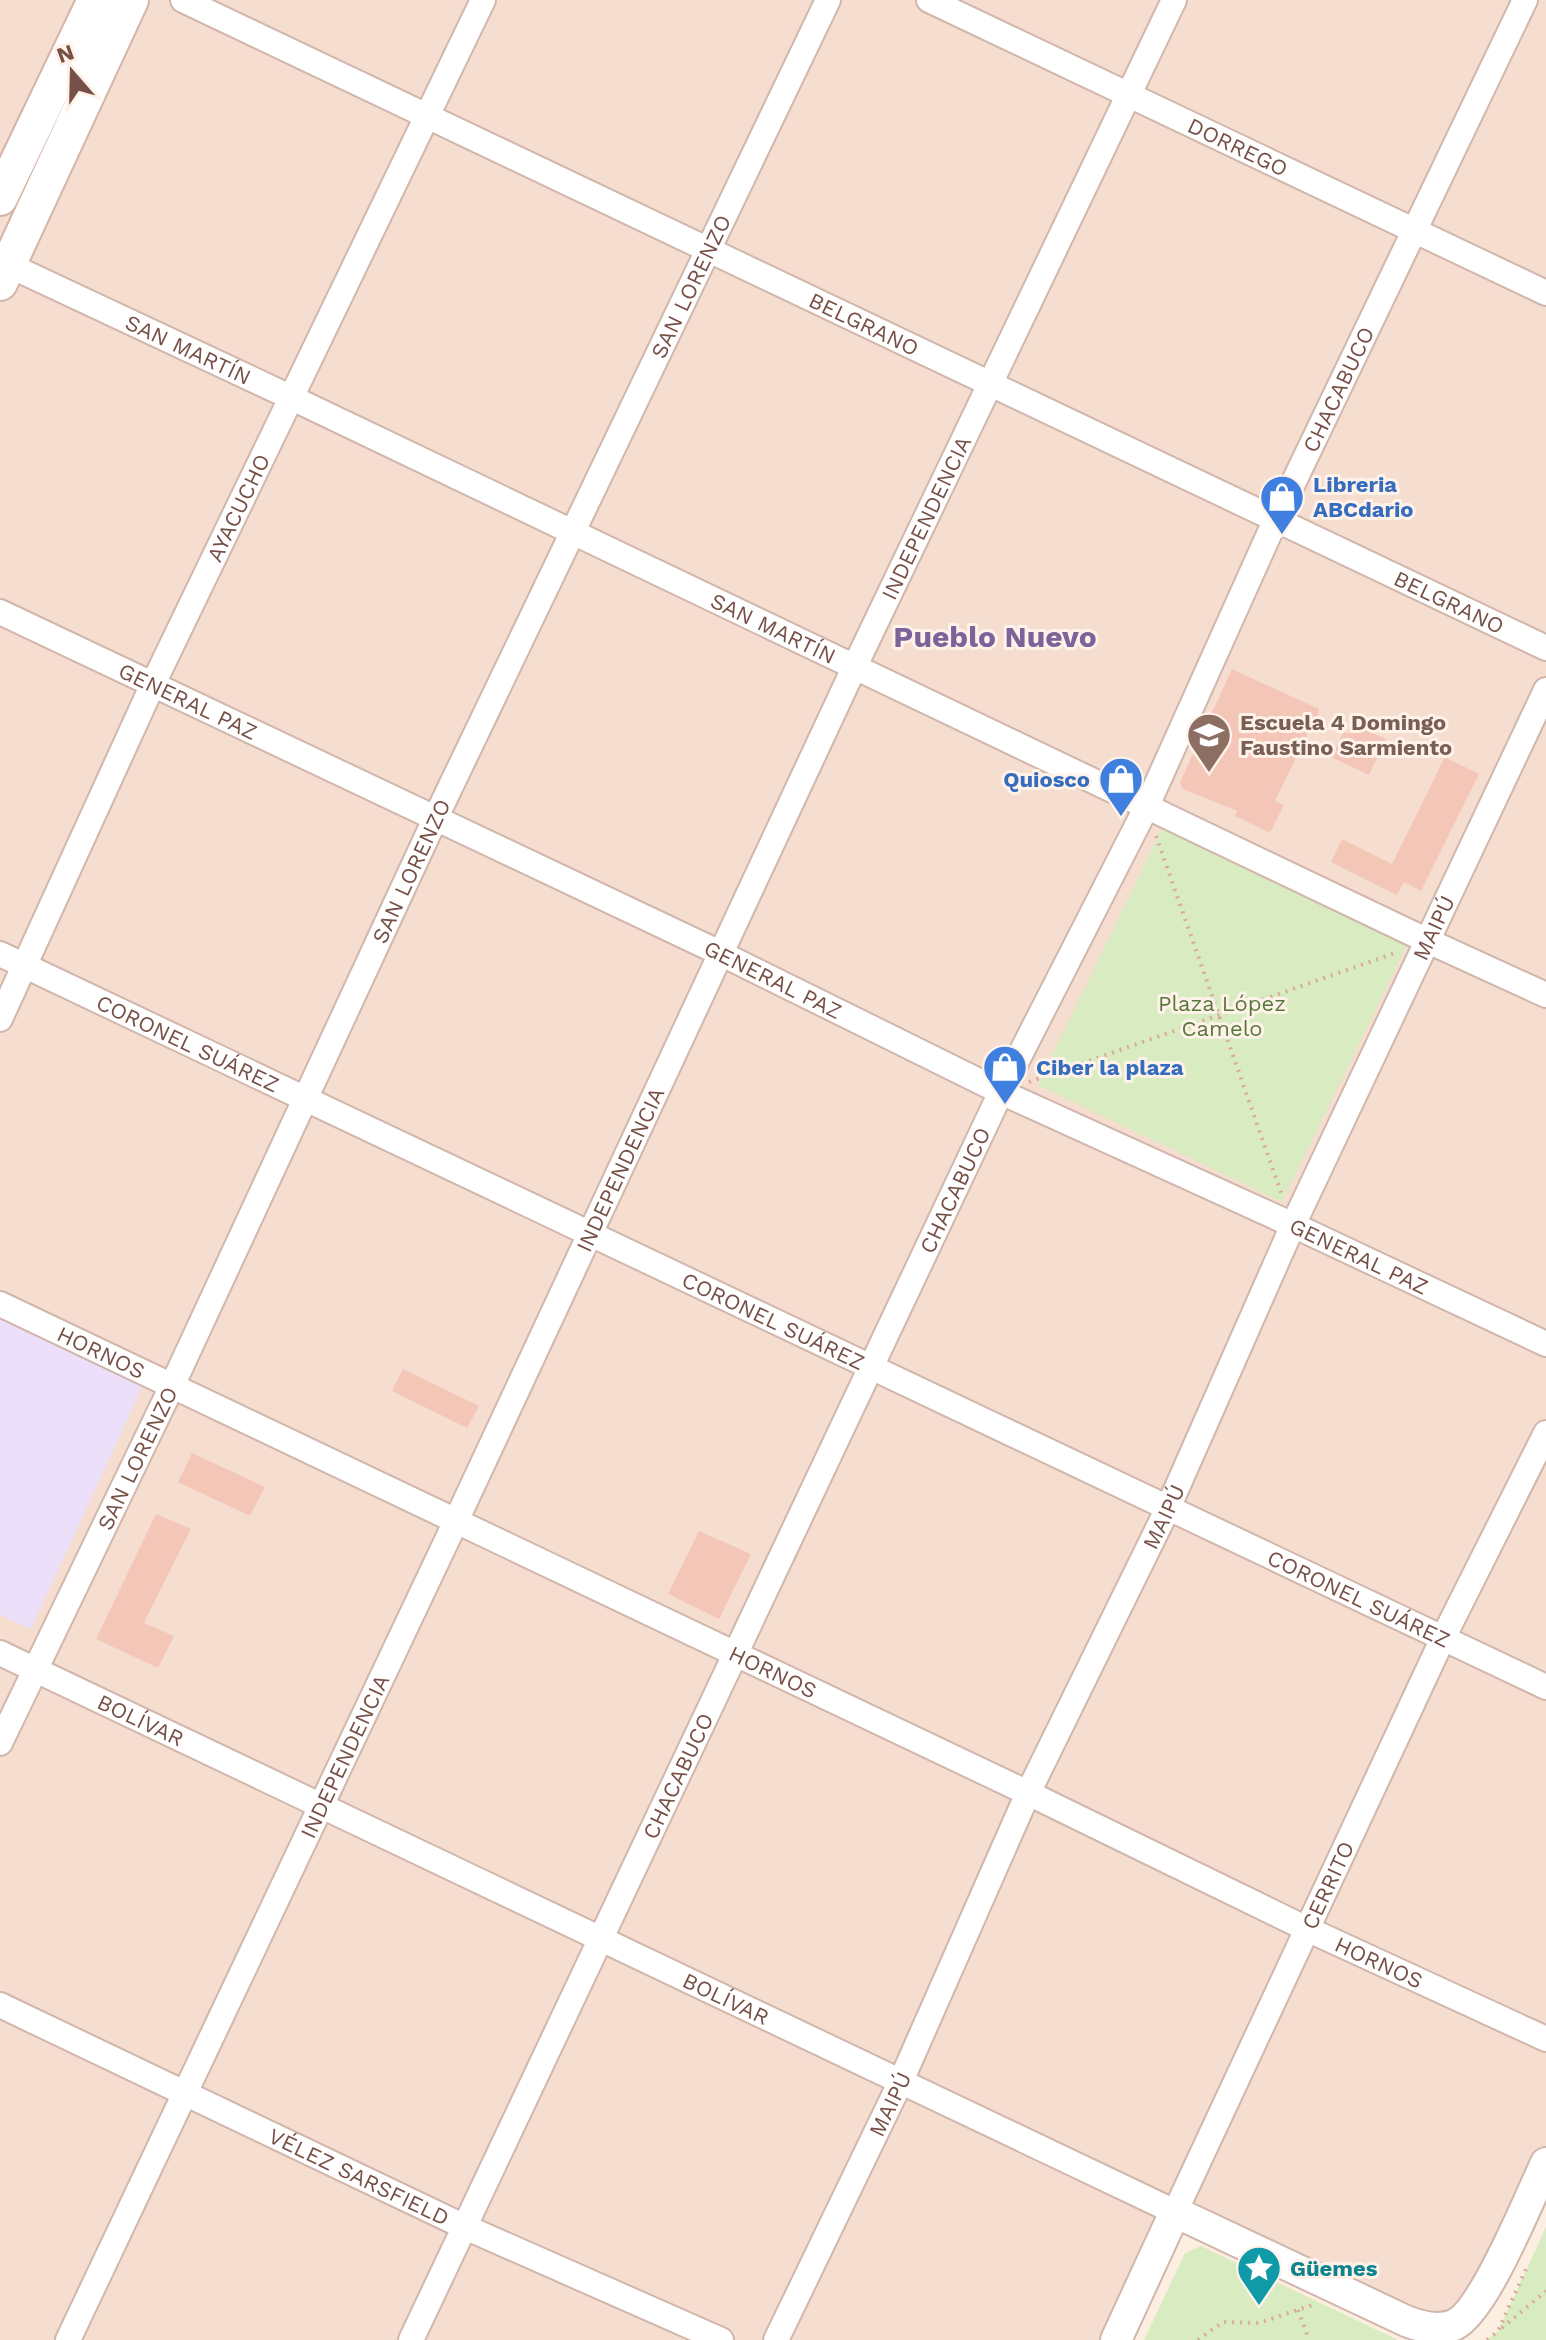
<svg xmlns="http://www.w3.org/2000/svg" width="1546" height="2340" font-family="'Work Sans',sans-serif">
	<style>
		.residential { fill: #f5ded0 }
		.education { fill: #ebdff9 }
		.green { fill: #d9ebc0 }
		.building { fill: #f4c6b8 }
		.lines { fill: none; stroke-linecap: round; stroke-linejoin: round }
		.minor-casing { stroke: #d1b6ab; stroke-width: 28 }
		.tertiary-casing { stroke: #d1b6ab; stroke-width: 34 }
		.secondary-casing { stroke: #d4b4a8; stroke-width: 38 }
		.path { stroke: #d9a99b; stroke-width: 4; stroke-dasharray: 2 6; stroke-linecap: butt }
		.minor { stroke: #fff; stroke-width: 24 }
		.tertiary { stroke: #fff; stroke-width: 30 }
		.secondary { stroke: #fff; stroke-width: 34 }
		.labels { text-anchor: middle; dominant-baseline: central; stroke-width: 6; stroke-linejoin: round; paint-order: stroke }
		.street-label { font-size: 22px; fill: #765047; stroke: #fff3e9 }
		.shop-label { font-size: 22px; font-weight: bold; fill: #366cbe; stroke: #fff3e9; text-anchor: start }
		.education-label { font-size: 22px; font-weight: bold; fill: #785e54; stroke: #fff3e9; text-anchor: start }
		.park-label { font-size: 22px; fill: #58773c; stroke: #fff3e9 }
		.culture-label { font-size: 22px; font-weight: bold; fill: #0d838f; stroke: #fff3e9; text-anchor: start }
		.district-label { font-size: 30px; font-weight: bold; fill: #7e629a; stroke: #fff3e9 }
	</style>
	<rect width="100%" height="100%" fill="#fdeee2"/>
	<!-- residential -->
	<polygon class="residential" points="0,0 1546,0 1546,2163 1455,2324 1175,2212 1116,2340 0,2340"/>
	<!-- education -->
	<polygon class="education" points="0,1318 144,1383 31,1629 0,1615"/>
	<!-- green -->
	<g class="green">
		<polygon points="1162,828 1407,945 1282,1202 1038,1085"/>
		<polygon points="1546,2227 1546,2340 1487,2340 1498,2331"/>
		<polygon points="1201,2246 1398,2340 1144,2340 1185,2253"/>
	</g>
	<!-- building -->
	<g class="building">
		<polygon points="1232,669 1319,709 1315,733 1309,731 1275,801 1284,805 1270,833 1235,816 1237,811 1183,789 1180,782"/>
		<polygon points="1353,724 1386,739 1369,775 1331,757 1344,732 1348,734"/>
		<polygon points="1445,757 1479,774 1421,891 1404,882 1397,895 1331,862 1342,839 1392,864"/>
		<polygon points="403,1369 479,1406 467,1428 392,1391"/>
		<polygon points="192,1453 265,1487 250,1516 178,1482"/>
		<polygon points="156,1514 191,1529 144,1623 174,1636 158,1668 96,1639"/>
		<polygon points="699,1531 751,1554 719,1619 668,1594"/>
	</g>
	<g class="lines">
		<!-- minor casing -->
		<g class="minor-casing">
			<g id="minor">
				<path id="s1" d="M183 0 1546 648"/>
				<path id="s2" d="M929 0 1546 293"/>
				<path id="s3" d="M0 261 290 397 1428 941 1546 995"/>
				<path id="s4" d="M0 612 720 953 1001 1092 1293 1225 1546 1344"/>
				<path id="s5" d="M0 954 1546 1687"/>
				<path id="s6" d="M0 1019 153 684 483 0"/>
				<path id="s7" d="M0 1304 1028 1793 1307 1929 1546 2039"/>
				<path id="s8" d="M0 1653 1175 2212 1443 1638 1546 1433"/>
				<path id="s9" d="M0 1743 172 1386 436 817 828 0"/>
				<path id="s10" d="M0 2005 465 2227 721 2340"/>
				<path id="s11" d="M68 2340 456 1521 854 668 1174 0"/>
				<path id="s12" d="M411 2340 1001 1092 1146 808 1275 521 1525 0"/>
				<path id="s13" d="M776 2340 901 2081 1028 1793 1168 1508 1293 1225 1546 690"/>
			</g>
		</g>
		<!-- tertiary casing -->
		<g class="tertiary-casing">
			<path id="tertiary" d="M1116 2340 1175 2212 1406 2321C1421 2327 1438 2331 1454 2325 1484 2312 1530 2196 1546 2163"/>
		</g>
		<!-- secondary casing -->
		<g class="secondary-casing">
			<g id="secondary">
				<polyline points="0,198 95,0"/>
				<polyline points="0,283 131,0"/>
			</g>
		</g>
		<!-- path -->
		<g class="path">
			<polyline points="1156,836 1283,1198"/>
			<polyline points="1029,1082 1398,952"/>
			<polyline points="1298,2310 1309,2340"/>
			<polyline points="1502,2328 1546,2291"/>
			<polyline points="1198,2340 1223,2322 1259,2323 1315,2304"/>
			<polyline points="1487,2340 1498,2331 1526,2269"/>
		</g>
		<!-- minor -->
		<use href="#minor" class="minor"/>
		<!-- tertiary -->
		<use href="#tertiary" class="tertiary"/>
		<!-- secondary -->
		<use href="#secondary" class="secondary"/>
	</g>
	<!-- icons -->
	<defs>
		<g id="shop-pin" transform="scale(2.3)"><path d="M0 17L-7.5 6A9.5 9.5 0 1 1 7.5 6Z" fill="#3f7fe0" stroke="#fff3e9"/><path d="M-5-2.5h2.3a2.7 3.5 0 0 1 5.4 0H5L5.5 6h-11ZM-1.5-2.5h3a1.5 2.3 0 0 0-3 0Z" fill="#fff"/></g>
		<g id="school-pin" transform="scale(2.3)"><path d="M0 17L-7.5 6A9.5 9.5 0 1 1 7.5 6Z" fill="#8d6e63" stroke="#fff3e9"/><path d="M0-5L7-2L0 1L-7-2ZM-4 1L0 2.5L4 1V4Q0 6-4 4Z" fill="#fff"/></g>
		<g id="sight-pin" transform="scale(2.3)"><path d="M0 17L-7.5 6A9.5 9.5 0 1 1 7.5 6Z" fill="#0f9aa8" stroke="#fff3e9"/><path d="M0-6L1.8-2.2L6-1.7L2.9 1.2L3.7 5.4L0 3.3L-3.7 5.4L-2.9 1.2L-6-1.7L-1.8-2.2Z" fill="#fff"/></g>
	</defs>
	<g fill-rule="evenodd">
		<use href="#shop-pin" x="1282" y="497"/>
		<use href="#school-pin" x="1209" y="735"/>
		<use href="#shop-pin" x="1121" y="779"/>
		<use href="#shop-pin" x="1005" y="1067"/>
		<use href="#sight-pin" x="1259" y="2268"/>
	</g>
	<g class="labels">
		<!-- street labels -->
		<g class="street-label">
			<text stroke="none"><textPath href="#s2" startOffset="342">DORREGO</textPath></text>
			<text stroke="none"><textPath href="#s9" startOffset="1612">SAN LORENZO</textPath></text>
			<text stroke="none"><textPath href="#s1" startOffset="754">BELGRANO</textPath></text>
			<text stroke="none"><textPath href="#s3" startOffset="208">SAN MARTÍN</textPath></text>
			<text stroke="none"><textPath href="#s12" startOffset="2160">CHACABUCO</textPath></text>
			<text stroke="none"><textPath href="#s6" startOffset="564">AYACUCHO</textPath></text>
			<text stroke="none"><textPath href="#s11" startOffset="2014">INDEPENDENCIA</textPath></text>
			<text stroke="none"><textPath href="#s1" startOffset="1402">BELGRANO</textPath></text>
			<text stroke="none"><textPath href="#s3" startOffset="856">SAN MARTÍN</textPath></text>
			<text stroke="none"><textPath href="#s4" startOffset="208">GENERAL PAZ</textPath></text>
			<text stroke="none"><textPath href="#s9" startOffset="964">SAN LORENZO</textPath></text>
			<text stroke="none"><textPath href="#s13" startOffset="1558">MAIPÚ</textPath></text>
			<text stroke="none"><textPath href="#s4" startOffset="856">GENERAL PAZ</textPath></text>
			<text stroke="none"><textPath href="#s5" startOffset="208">CORONEL SUÁREZ</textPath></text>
			<text stroke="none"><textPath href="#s11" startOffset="1294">INDEPENDENCIA</textPath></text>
			<text stroke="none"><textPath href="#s12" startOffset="1272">CHACABUCO</textPath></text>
			<text stroke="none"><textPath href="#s4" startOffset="1504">GENERAL PAZ</textPath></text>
			<text stroke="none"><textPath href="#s5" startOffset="856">CORONEL SUÁREZ</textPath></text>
			<text stroke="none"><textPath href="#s7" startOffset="112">HORNOS</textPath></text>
			<text stroke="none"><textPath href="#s9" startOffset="316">SAN LORENZO</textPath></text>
			<text stroke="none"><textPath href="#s13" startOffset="910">MAIPÚ</textPath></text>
			<text stroke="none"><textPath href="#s5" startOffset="1504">CORONEL SUÁREZ</textPath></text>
			<text stroke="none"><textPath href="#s7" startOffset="856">HORNOS</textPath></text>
			<text stroke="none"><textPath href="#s8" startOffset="156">BOLÍVAR</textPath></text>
			<text stroke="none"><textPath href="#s11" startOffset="646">INDEPENDENCIA</textPath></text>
			<text stroke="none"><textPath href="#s12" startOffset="624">CHACABUCO</textPath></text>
			<text stroke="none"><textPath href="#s8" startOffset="1662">CERRITO</textPath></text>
			<text stroke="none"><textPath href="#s7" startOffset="1528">HORNOS</textPath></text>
			<text stroke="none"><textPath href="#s8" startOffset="804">BOLÍVAR</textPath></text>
			<text stroke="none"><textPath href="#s13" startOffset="262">MAIPÚ</textPath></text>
			<text stroke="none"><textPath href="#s10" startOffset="398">VÉLEZ SARSFIELD</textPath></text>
		</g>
		<!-- shop labels -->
		<g class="shop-label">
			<text x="1313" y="484">Libreria<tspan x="1313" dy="25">ABCdario</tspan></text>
			<text x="1090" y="779" text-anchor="end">Quiosco</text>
			<text x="1036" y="1067">Ciber la plaza</text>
		</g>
		<!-- education labels -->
		<g class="education-label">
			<text x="1240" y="722">Escuela 4 Domingo<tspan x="1240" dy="25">Faustino Sarmiento</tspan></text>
		</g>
		<!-- park labels -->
		<g class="park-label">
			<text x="1222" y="1003">Plaza López<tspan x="1222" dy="25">Camelo</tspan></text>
		</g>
		<!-- culture labels -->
		<g class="culture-label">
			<text x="1290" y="2268">Güemes</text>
		</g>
		<!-- district labels -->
		<g class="district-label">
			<text x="995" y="636">Pueblo Nuevo</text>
		</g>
	</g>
	<!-- north arrow -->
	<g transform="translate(72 72) rotate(340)" stroke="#fff3e9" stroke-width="6" paint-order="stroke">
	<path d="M0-6L14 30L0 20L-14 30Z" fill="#765047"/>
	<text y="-12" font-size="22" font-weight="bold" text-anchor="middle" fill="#765047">N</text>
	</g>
</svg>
